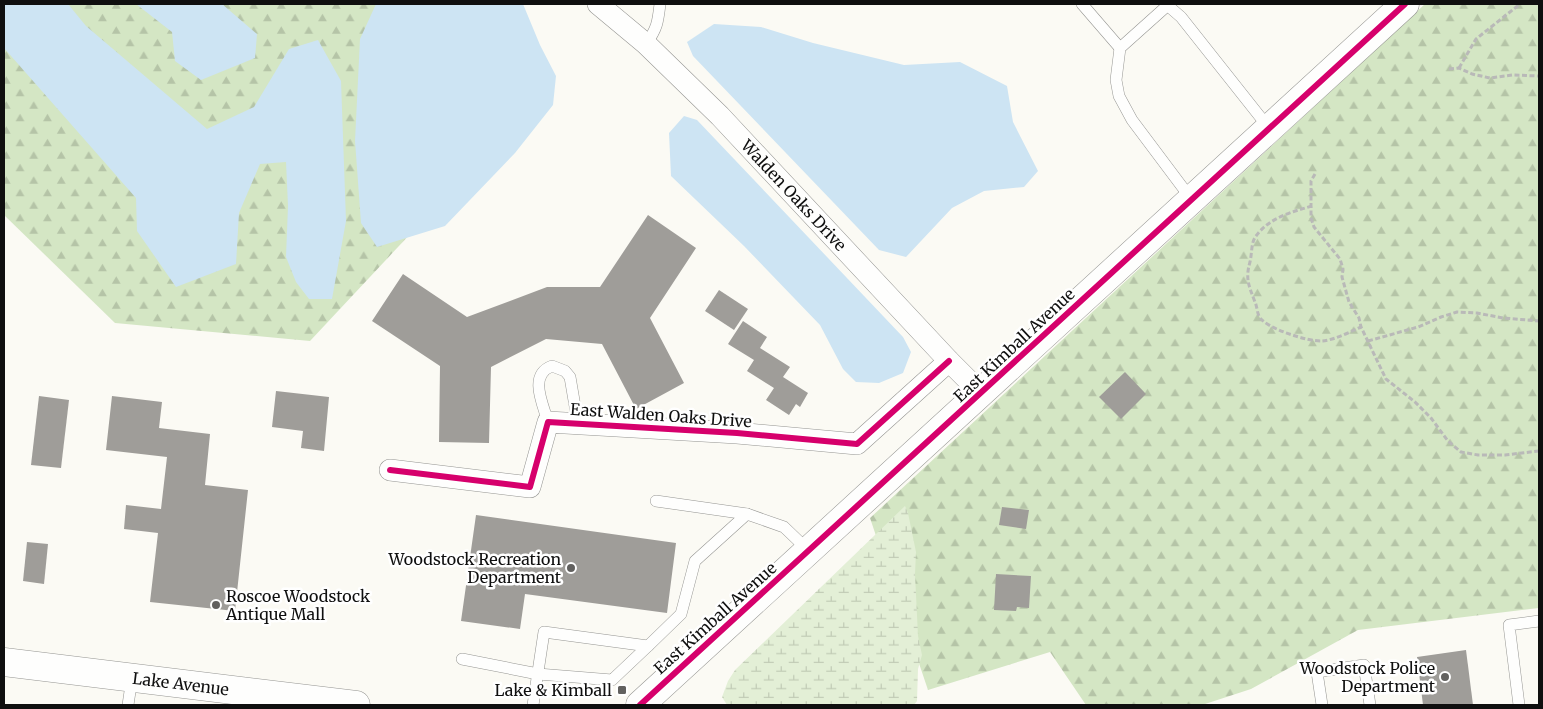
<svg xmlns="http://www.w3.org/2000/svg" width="1543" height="709" font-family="Merriweather,serif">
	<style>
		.forest { fill: url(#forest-firs) }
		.wetland { fill: url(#wetland-marsh) }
		.water { fill: #cde4f3 }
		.building { fill: #9f9d99 }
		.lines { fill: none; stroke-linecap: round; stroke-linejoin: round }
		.service-casing { stroke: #959592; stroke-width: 12 }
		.minor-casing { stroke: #959592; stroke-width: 22 }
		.tertiary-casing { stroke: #959592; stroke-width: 29 }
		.path { stroke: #b9b9b8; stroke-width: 3; stroke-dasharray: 5 2.5; stroke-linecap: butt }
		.service { stroke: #fefefd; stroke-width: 11 }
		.minor { stroke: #fefefd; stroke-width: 21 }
		.tertiary { stroke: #fefefd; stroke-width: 28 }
		.cycleway-casing { stroke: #fff; stroke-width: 9 }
		.cycleway { stroke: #d6006c; stroke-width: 6 }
		.poi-dot { fill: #62615f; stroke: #fff; stroke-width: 2 }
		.labels { text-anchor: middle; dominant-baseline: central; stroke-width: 5; stroke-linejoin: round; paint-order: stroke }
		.street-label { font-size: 16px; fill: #0f0f0f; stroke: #fff }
		.poi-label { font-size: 16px; fill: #0f0f0f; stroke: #fff; text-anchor: end }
	</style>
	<defs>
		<pattern id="forest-firs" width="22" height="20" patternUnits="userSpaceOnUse" patternTransform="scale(1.25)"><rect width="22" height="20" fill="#d4e6c4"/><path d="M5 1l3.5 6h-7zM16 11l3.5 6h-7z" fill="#b5c4a7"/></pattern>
		<pattern id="wetland-marsh" width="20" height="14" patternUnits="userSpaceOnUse" patternTransform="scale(1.25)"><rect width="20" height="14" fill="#e3efd6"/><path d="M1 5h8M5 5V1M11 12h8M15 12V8" fill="none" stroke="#c2ccb6"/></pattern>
	</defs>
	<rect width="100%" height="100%" fill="#fbfaf4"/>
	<!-- forest -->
	<g class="forest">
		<polygon points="4,4 448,4 487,152 310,341 115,323 4,215"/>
		<polygon points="1425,4 1539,4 1539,608 1358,630 1251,689 1202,705 1086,705 1050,652 928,690 870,518"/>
	</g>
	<!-- wetland -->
	<polygon class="wetland" points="905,506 908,513 916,552 915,574 918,636 922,655 918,669 917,701 914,705 727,705 722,697 728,681 735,670"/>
	<!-- water -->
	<g class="water">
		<polygon points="4,4 68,4 86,26 207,129 254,107 289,49 318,40 341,81 346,221 332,299 309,299 296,282 286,257 288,206 286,162 260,164 239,213 236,264 176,287 137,231 136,198 4,48"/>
		<polygon points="136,4 222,4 257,34 255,58 201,80 175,61 172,32"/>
		<polygon points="376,4 523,4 540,45 556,76 553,105 515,153 445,226 377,247 361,223 355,141 360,39"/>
		<polygon points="714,24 761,27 813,43 904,65 960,62 1007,86 1013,122 1038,171 1024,187 984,191 952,208 906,257 879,250 693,56 687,42"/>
		<polygon points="684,116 697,120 903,337 911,352 903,373 879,383 856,382 843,369 820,325 744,246 671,176 669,133"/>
	</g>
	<!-- building -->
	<g class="building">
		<polygon points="648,215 696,248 650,318 684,383 636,409 602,344 546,339 491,367 489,443 439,442 440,366 372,321 403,274 467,317 547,287 600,287"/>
		<polygon points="719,290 748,309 734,330 705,311"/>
		<polygon points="743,321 767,337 760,348 790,367 783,377 808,393 800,407 796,404 789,415 766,400 774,388 747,371 754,360 728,344"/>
		<polygon points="1125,372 1146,394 1121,419 1099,397"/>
		<polygon points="276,391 329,397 324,451 301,448 303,431 272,427"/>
		<polygon points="39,396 69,400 61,468 31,465"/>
		<polygon points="112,396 162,402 159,428 210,434 205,485 248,490 235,611 150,602 158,533 124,529 126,505 161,509 167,457 106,450"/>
		<polygon points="1002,507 1029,510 1026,529 999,525"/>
		<polygon points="476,515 676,543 667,613 525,594 520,629 461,621"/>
		<polygon points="27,542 48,544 44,584 23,581"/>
		<polygon points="996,574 1031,576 1029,608 1017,607 1016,611 994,610"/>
		<polygon points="1466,650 1473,705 1423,705 1417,657"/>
	</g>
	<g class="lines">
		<!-- service casing -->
		<g class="service-casing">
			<g id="service">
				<polyline points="1082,4 1120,48"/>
				<polyline points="1166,4 1181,17 1269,128"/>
				<polyline points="1168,5 1120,48 1116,80 1119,96 1132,120 1192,200"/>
				<path d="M646 44C657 29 658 22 660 4"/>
				<path d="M548 422C543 404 528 375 552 366L565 371 570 377 578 424"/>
				<polyline points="656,501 747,514"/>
				<polyline points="462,659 538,674 612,680 648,646"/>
				<polyline points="128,705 132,678"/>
				<polyline points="533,705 544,632 648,646 681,614 695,561 747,514 784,527 809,551"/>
				<polyline points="1322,705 1317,672 1364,665 1370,705"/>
				<polyline points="1519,705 1509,625 1539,621"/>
			</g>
		</g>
		<!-- minor casing -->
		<g class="minor-casing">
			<g id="minor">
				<path id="s1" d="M598 4 646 44 720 116 949 361 982 394"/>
				<polyline points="390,470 530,487 548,422 737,433 857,444 949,361"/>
			</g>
		</g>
		<!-- tertiary casing -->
		<g class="tertiary-casing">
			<g id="tertiary">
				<path id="s2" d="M4 662 356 705"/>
				<polyline points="640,705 1405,4"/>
			</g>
		</g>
		<!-- path -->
		<g class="path">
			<polyline points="1459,68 1476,39 1520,4"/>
			<polyline points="1449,69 1459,68 1472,74 1490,78 1512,75 1539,76"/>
			<polyline points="1315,174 1311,181 1311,218 1314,227 1340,259 1343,269 1342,277 1349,302 1359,318 1361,327 1386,379 1415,402 1431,418 1448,441 1461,452 1478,455 1505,455 1539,451"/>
			<path d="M1312 206C1291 212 1269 218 1256 236 1251 242 1252 254 1250 262 1245 279 1249 286 1255 302 1257 306 1257 312 1259 316 1264 328 1309 342 1322 341 1335 340 1349 332 1361 327"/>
			<polyline points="1368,341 1418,327 1441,317 1457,312 1477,313 1503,318 1539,321"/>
		</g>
		<!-- service -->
		<use href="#service" class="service"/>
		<!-- minor -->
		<use href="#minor" class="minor"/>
		<!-- tertiary -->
		<use href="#tertiary" class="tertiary"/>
		<!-- cycleway casing -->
		<g class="cycleway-casing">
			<g id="cycleway">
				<polyline points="390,470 530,487 548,422 737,433 857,444 949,361"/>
				<polyline points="640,705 1405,4"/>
			</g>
		</g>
		<!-- cycleway -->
		<use href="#cycleway" class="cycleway"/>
	</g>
	<!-- markers -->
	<g class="poi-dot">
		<circle cx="571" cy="568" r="5"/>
		<circle cx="216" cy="605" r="5"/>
		<circle cx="1445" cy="677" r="5"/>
		<rect x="617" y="685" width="10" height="10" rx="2.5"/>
	</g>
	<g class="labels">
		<!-- street labels -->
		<g class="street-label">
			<text stroke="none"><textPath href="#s1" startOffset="274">Walden Oaks Drive</textPath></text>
			<text transform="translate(1014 345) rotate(-43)">East Kimball Avenue</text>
			<text transform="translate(661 415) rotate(4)">East Walden Oaks Drive</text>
			<text transform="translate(715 618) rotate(-42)">East Kimball Avenue</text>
			<text stroke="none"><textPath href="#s2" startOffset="178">Lake Avenue</textPath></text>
		</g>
		<!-- poi labels -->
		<g class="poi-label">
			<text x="561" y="559">Woodstock Recreation<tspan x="561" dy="18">Department</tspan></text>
			<text x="226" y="596" text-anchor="start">Roscoe Woodstock<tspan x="226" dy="18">Antique Mall</tspan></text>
			<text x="1435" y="668">Woodstock Police<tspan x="1435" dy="18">Department</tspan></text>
			<text x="612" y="690">Lake &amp; Kimball</text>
		</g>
	</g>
	<!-- border -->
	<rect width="1543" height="709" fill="none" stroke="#0f0f0f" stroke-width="10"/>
</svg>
